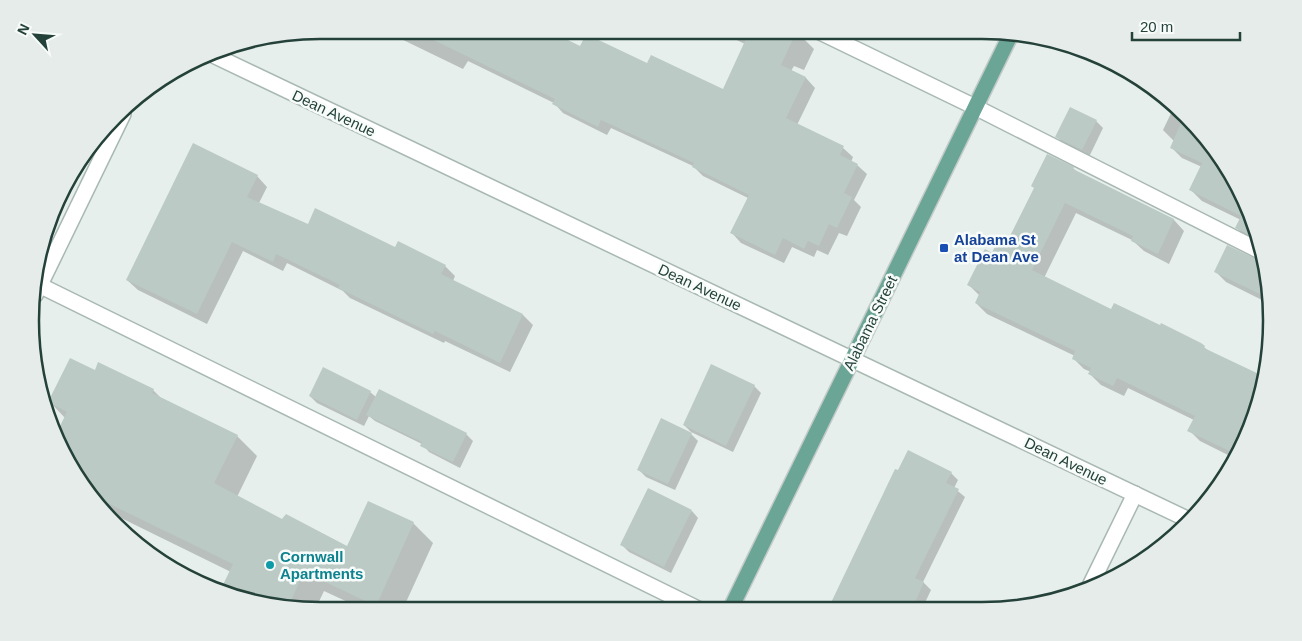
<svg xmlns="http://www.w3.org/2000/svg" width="1302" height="641" font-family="Helvetica,sans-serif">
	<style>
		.shadow { fill: #0003 }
		.building { fill: #bbcac4 }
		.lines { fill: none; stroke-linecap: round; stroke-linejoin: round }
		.minor-casing { stroke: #a8b8b2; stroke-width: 18 }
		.major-casing { stroke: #c2cac8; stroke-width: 18 }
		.minor { stroke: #fff; stroke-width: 15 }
		.major { stroke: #6aa596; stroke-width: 15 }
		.transit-dot { fill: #1a4fb4; stroke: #f7fbf9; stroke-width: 2 }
		.culture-dot { fill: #0f9aa8; stroke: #f7fbf9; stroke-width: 2 }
		.labels { text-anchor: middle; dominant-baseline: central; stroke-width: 5; stroke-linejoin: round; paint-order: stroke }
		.street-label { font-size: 15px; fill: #24423a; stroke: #f7fbf9 }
		.transit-label { font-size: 15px; font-weight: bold; fill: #164399; stroke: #f7fbf9; text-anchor: start }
		.culture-label { font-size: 15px; font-weight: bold; fill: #0d838f; stroke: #f7fbf9; text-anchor: start }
		.rim { fill: none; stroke: #24423a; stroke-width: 2.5 }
	</style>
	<rect width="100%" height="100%" fill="#e6efeb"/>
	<!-- shadow -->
	<g class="shadow">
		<polygon points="373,30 545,30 581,48 739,109 745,44 716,30 785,30 804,39 814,49 804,70 794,66 791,71 806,78 815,88 797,125 843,148 853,157 851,162 857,165 867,174 854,200 861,207 847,236 839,233 828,255 817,250 814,257 792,247 784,263 741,243 732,233 748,198 703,176 693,166 611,128 607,135 563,113 554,103 468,61 463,69 395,36 393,40"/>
		<polygon points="1174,107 1187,115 1250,210 1257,243 1248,239 1237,228 1241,220 1202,201 1191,190 1202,167 1182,158 1172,148 1174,141 1163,130"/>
		<polygon points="1096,121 1103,128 1089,157 1064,144 1057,137"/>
		<polygon points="1073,168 1078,173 1174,220 1184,231 1169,264 1144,251 1132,240 1076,213 1044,278 1112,311 1200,344 1210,352 1261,377 1250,432 1234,458 1200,441 1189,430 1194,420 1128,388 1124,396 1101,385 1090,374 1091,372 1084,369 1073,358 1075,356 987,314 976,303 980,296 969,285 993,254 1007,245"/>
		<polygon points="257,176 267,187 259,203 308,226 396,249 445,266 455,276 453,281 523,315 533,325 510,372 445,341 444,343 350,298 343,291 287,263 283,271 243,251 207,324 138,290 127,280"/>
		<polygon points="1260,260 1268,303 1226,282 1215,271"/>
		<polygon points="95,372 153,390 162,399 237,436 257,456 237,497 283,521 348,548 413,523 433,543 402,611 367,611 324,591 315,610 222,591 231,572 119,517 115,525 60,449 56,436 65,418 50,402"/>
		<polygon points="754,386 761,393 733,452 691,432 684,425"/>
		<polygon points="370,392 376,397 466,434 473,441 460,468 429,452 422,444 375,421 369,416 364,426 317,403 310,396"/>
		<polygon points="691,434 698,441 675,490 646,477 639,470"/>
		<polygon points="951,473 958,480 954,488 965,497 923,582 931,590 922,609 828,609"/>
		<polygon points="692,511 698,518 671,573 629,552 622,545"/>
	</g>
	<!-- building -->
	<g class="building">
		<polygon points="413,30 548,30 580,46 586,34 647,63 651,55 723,89 750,30 797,30 781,65 806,77 786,118 844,146 840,155 858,164 844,193 852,197 837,228 829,224 819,246 808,241 804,249 783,238 775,255 730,233 749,195 692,167 694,163 601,120 598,127 552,104 555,99"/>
		<polygon points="1070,107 1097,120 1082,150 1055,137"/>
		<polygon points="1185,114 1250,210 1256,238 1235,228 1241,216 1189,190 1202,163 1170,148"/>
		<polygon points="193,143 258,175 247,197 308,224 315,208 395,247 398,241 446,265 441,274 523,314 500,363 435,331 433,334 338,288 340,285 276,254 273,262 232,242 197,314 126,280"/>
		<polygon points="1047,154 1074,167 1073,169 1174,219 1158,254 1131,241 1133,236 1065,203 1032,270 1111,309 1114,303 1160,325 1161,323 1201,343 1205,346 1204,348 1261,375 1252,420 1236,454 1187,431 1195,416 1117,378 1113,386 1088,374 1091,368 1072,359 1075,351 975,303 980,292 967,285 985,249 992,253 998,240 1006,244 1034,188 1031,186"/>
		<polygon points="1227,245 1254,258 1260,259 1268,298 1214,272"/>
		<polygon points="70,358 95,370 98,362 154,389 152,393 238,435 214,483 282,519 286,514 347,546 368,501 414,522 376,606 304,572 289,605 220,591 233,564 93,496 60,449 56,434 67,412 48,402"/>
		<polygon points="711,364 755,385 726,446 683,425"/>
		<polygon points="323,367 371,391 357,420 309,396"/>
		<polygon points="379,389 467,433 453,462 420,446 422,442 366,415"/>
		<polygon points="661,418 692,433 668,484 637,470"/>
		<polygon points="908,450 952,472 946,483 959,489 915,578 924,582 912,609 828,609 895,469 898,470"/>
		<polygon points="648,488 692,510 664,567 620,545"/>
	</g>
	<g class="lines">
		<!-- minor casing -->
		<g class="minor-casing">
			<g id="minor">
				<polyline points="816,30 975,107 1258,250"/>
				<polyline points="211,54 1189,520"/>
				<polyline points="39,285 700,610"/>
				<polyline points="35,295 123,114"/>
				<polyline points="1088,590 1135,494"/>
			</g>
		</g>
		<!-- major casing -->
		<g class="major-casing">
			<polyline id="major" points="730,610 1010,36"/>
		</g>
		<!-- minor -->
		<use href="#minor" class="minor"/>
		<!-- major -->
		<use href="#major" class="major"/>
	</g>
	<!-- markers -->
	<rect class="transit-dot" x="939" y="243" width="10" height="10" rx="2.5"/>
	<circle class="culture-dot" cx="270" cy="565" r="5"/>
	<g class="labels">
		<!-- street labels -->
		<g class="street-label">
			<text transform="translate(334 113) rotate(25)">Dean Avenue</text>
			<text transform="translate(700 287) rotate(25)">Dean Avenue</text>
			<text transform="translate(870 323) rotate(-64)">Alabama Street</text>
			<text transform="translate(1066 461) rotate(26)">Dean Avenue</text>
		</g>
		<!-- transit labels -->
		<g class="transit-label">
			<text x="954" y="239">Alabama St<tspan x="954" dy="17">at Dean Ave</tspan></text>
		</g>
		<!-- culture labels -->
		<g class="culture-label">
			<text x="280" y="556">Cornwall<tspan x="280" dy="17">Apartments</tspan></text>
		</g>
	</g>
	<!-- crop -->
	<path d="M0 0H1302V641H0ZM320 39H982A281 281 0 0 1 1263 320V321A281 281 0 0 1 982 602H320A281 281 0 0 1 39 321V320A281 281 0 0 1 320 39Z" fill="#e6ecea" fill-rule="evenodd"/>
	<path class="rim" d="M320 39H982A281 281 0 0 1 1263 320V321A281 281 0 0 1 982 602H320A281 281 0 0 1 39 321V320A281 281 0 0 1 320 39Z"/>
	<!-- north arrow -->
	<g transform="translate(35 35) rotate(296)" stroke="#f7fbf9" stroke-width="4" paint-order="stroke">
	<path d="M0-4L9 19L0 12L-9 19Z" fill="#24423a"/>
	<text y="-8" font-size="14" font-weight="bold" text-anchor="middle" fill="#24423a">N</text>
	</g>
	<!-- scale -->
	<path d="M1132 32v8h108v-8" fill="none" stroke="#24423a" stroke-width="2.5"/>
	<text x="1140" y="32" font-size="15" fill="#24423a" stroke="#f7fbf9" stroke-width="4" paint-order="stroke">20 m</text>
</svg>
